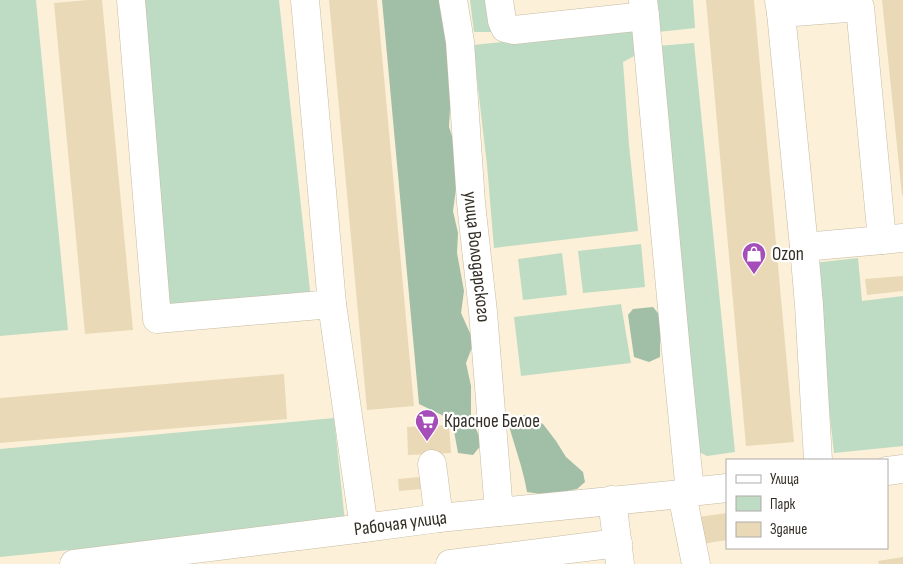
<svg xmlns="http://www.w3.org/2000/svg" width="903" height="564" font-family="'Sofia Sans Condensed',sans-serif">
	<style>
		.green { fill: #bedbc3 }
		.forest { fill: #a1bea6 }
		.building { fill: #e9d9b7 }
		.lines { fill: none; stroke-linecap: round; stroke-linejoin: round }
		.minor-casing { stroke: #c6bba4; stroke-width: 29 }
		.minor { stroke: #fff; stroke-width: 28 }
		.labels { text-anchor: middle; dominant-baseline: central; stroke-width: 4.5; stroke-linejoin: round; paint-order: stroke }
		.poi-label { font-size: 19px; fill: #342f26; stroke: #fff; text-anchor: start }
		.street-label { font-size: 19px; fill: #342f26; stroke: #fff }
	</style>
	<rect width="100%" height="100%" fill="#fcf0d8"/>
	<!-- green -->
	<g class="green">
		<polygon points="0,0 36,0 68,330 0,336"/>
		<polygon points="127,0 279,0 311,300 160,316"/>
		<polygon points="470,0 488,0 493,32 474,32"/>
		<polygon points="655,0 693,0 695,28 658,32"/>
		<polygon points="636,28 638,54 623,62 629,145 638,231 494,248 487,165 473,45"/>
		<polygon points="694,43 735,452 707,456 697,451 658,46"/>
		<polygon points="641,244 645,287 583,293 578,251"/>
		<polygon points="562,253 567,295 523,300 518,259"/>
		<polygon points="858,258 862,301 903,296 903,446 834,453 813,263"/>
		<polygon points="621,304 631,363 521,376 514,317"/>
		<polygon points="334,418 345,522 0,557 0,449"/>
	</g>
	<!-- forest -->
	<g class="forest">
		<polygon points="382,0 442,0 444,6 451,89 449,127 456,148 458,174 453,211 458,233 457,253 464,291 461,313 474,342 466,363 471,386 471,416 482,444 473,455 458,453 452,420 419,404"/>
		<polygon points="653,307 662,318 660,345 660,357 649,362 634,357 628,315 633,309"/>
		<path d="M524 415 543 424 556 441 566 457 583 472 585 482 577 489 547 495 527 492C523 468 514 445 508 422Z"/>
	</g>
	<!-- building -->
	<g class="building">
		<polygon points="87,0 102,0 133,330 85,334 54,3"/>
		<polygon points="329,0 377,0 414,406 367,410"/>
		<polygon points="706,0 754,0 794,442 746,446"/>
		<polygon points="882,0 903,0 903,195 902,195"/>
		<polygon points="903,276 903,291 867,295 865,279"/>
		<polygon points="284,374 287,419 0,443 0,398"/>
		<polygon points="449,425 451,453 408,455 407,427"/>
		<polygon points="430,476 431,488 399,491 398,479"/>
		<polygon points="727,513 727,540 702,544 698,517"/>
		<polygon points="903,557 903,564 879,564 878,561"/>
	</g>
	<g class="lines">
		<!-- minor casing -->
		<g class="minor-casing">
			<g id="minor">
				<polyline points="131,0 157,319 332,304 305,0"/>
				<path id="s1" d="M453 0 460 42 471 203 483 312 499 512"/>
				<polyline points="499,0 502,21 505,28 514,30 645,16 643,0"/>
				<polyline points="779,0 781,13 860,7 882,240 903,238"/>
				<polyline points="781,13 804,247"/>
				<polyline points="645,16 676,351 690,492"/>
				<polyline points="332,304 364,528"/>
				<polyline points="818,460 809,305 804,247 882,240"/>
				<polyline points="432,464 439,518"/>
				<polyline points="887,471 903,469"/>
				<polyline points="682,494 696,564"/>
				<polyline points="612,500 620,564"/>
				<path id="s2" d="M74 564 364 528 439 518 682 494 690 492 727 488"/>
				<polyline points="450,564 618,543"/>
			</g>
		</g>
		<!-- minor -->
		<use href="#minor" class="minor"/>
	</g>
	<!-- icons -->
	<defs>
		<g id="shop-pin" transform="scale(1.25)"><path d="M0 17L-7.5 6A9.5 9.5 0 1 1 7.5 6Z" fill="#a54db9" stroke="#fff"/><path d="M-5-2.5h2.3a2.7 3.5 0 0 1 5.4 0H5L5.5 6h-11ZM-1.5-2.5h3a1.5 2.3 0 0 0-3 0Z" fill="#fff"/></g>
		<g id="supermarket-pin" transform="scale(1.25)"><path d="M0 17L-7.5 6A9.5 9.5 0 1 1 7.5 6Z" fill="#a54db9" stroke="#fff"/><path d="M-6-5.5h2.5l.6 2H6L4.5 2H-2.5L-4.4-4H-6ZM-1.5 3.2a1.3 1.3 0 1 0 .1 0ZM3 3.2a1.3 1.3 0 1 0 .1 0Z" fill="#fff"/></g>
	</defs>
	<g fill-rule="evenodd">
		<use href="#shop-pin" x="754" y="254"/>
		<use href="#supermarket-pin" x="427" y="421"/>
	</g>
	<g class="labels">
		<!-- poi labels -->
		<g class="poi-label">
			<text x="772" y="254">Ozon</text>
			<text x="444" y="421">Красное Белое</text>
		</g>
		<!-- street labels -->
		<g class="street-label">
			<text stroke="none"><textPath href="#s1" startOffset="258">улица Володарского</textPath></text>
			<text stroke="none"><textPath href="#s2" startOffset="329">Рабочая улица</textPath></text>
		</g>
	</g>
	<!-- legend -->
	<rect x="726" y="459" width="162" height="90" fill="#ffffff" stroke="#aeaca8"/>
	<rect x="736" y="475" width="25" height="8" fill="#ffffff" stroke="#aeaca8"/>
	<text x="770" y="484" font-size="15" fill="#342f26">Улица</text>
	<rect x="736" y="496" width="25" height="15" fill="#bedbc3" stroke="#aeaca8"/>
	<text x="770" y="509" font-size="15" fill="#342f26">Парк</text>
	<rect x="736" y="522" width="25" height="15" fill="#e9d9b7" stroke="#aeaca8"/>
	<text x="770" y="534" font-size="15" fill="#342f26">Здание</text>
</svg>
